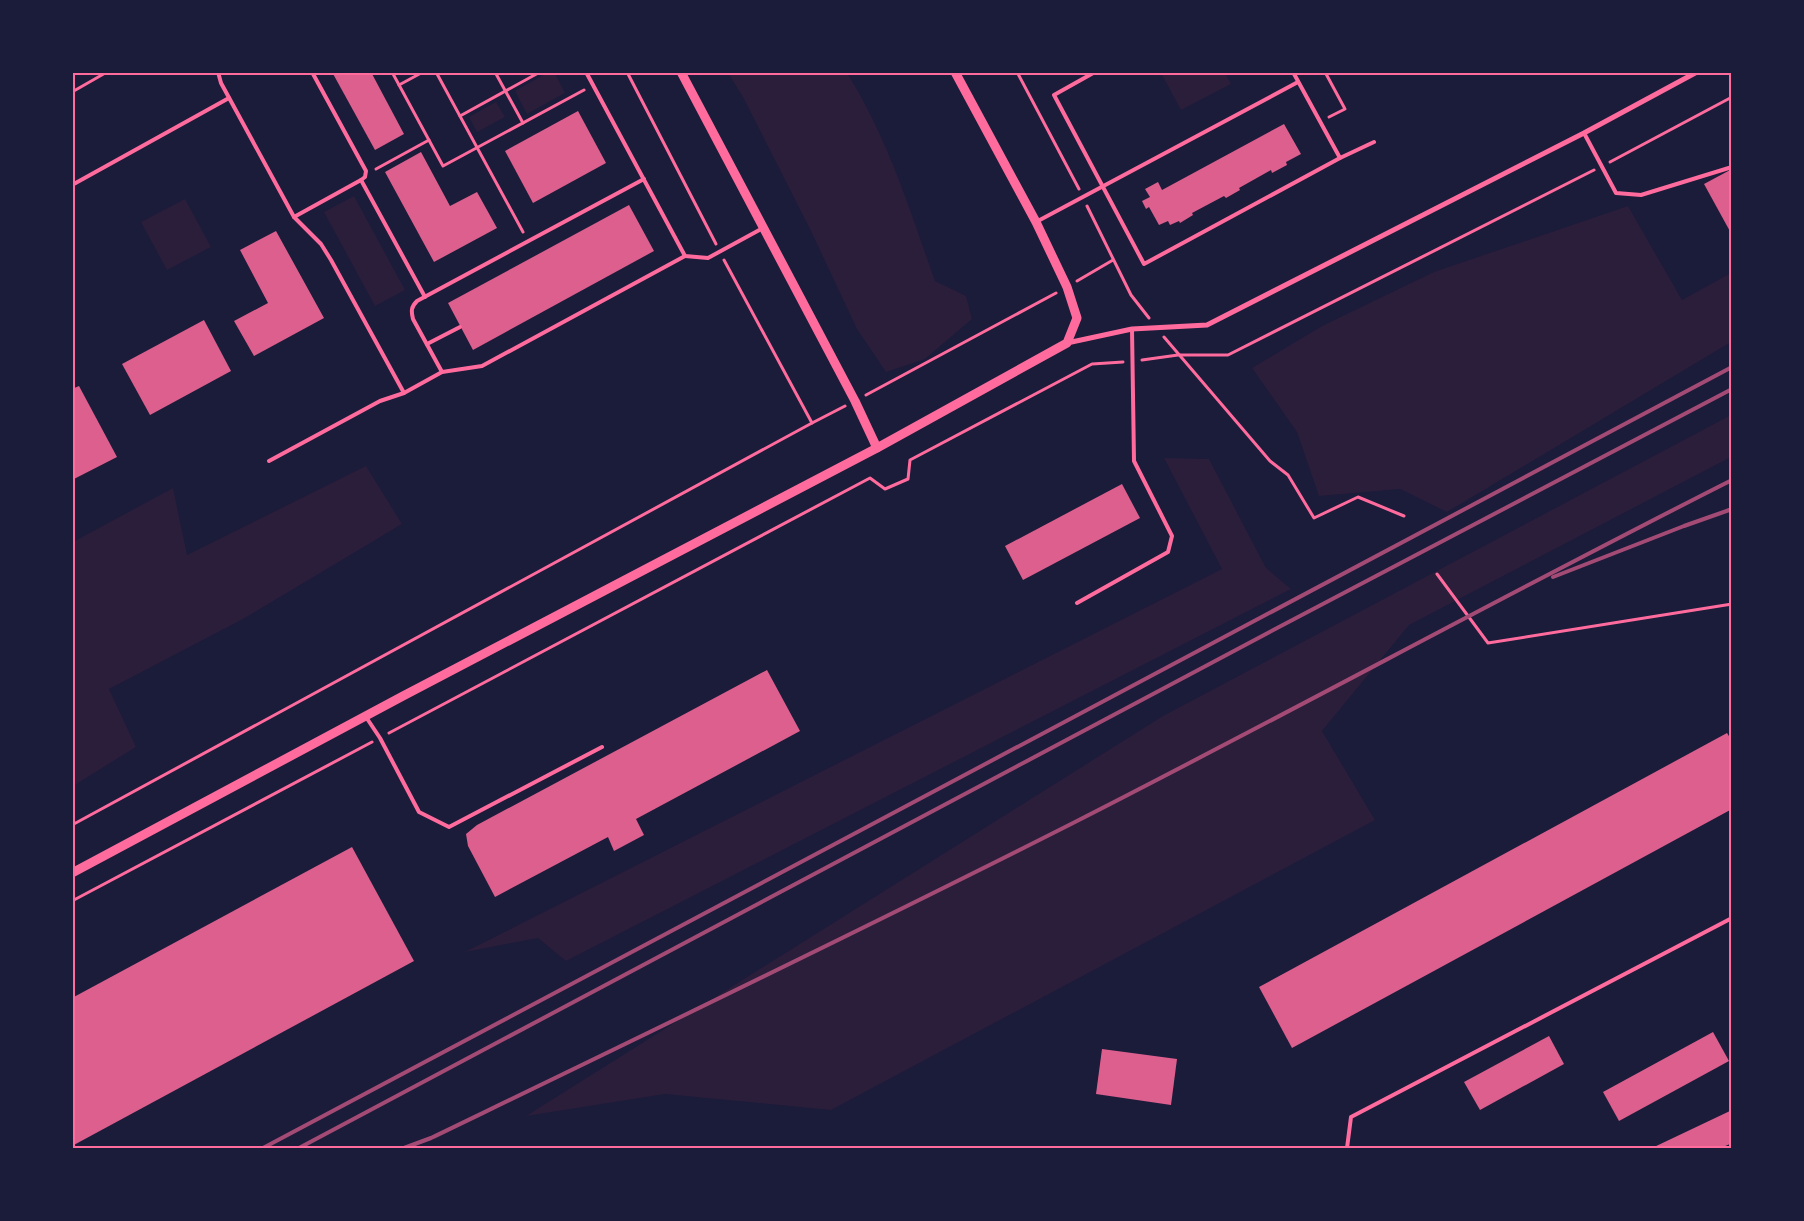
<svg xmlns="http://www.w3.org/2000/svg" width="1804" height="1221" font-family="Roboto,sans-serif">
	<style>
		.green { fill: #2a1e3b }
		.building { fill: #dd5f8e }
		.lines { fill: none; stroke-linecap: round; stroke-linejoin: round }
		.path { stroke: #ff6b9d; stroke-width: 3 }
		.service { stroke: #ff6b9d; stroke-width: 4 }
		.minor { stroke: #ff6b9d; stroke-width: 5 }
		.tertiary { stroke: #ff6b9d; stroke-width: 9 }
		.rail { stroke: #a44b75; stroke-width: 4 }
		.neatline { fill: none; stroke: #ff6b9d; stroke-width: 2 }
	</style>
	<rect width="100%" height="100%" fill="#1b1b3a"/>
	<!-- green -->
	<g class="green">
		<polygon points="554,72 565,93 527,114 515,91 547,73"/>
		<path d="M728 73H847C887 136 910 210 935 281L966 296 972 319 925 359 886 372 857 329 810 229 743 97Z"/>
		<polygon points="1161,73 1225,73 1231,84 1181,110"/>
		<polygon points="496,102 505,117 477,132 469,117"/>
		<polygon points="354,196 405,290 375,306 324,212"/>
		<polygon points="185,199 211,247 167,270 141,222"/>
		<polygon points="1628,206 1682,300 1731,273 1731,342 1447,512 1400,489 1319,496 1297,432 1252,368 1322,326 1434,272"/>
		<polygon points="1731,415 1731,457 1409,625 1322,731 1375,820 831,1110 665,1094 526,1116 1163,716"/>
		<polygon points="1164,458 1209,459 1266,568 1291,589 566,961 538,938 465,952 1222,569"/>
		<polygon points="366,466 402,524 243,619 109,689 136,747 73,786 73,542 173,488 187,555"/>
	</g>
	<!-- building -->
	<g class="building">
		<polygon points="332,72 371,72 404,134 375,150"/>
		<polygon points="578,111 606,163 533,203 505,151"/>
		<polygon points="1284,124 1301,154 1286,162 1287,165 1272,173 1271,170 1239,188 1240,190 1226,198 1224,196 1192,213 1193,215 1180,223 1179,221 1170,225 1168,221 1159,225 1149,207 1146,209 1142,201 1150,197 1145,189 1158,182 1162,190"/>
		<polygon points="421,152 450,206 477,192 497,228 434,262 385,172"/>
		<polygon points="1732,169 1732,235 1704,184"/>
		<polygon points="629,205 654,251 473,350 448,303"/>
		<polygon points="276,231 324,318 254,356 234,321 268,303 240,250"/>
		<polygon points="204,320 231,371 150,415 122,364"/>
		<polygon points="79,386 117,457 72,480 72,389"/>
		<polygon points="1122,484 1140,518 1023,580 1005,546"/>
		<polygon points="767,670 800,731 636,819 644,835 614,851 608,837 495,897 468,846 466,834 477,825"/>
		<polygon points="1727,733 1732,741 1732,809 1292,1048 1259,987"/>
		<polygon points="352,847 414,961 72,1146 72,998"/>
		<polygon points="1713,1032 1729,1061 1619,1121 1603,1092"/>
		<polygon points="1549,1036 1564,1064 1480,1110 1464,1082"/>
		<polygon points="1102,1049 1177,1059 1171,1105 1096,1094"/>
		<polygon points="1732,1110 1732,1143 1721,1148 1652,1148"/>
	</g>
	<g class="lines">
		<!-- path -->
		<g class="path">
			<polyline points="392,72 443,166 584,90"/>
			<polyline points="436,72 523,232"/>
			<polyline points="495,72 523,123"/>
			<polyline points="627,72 716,244"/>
			<polyline points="1017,72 1079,189"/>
			<polyline points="1325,72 1345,109 1329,117"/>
			<polyline points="399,85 423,72"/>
			<polyline points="72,92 107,72"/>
			<polyline points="460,116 540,72"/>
			<polyline points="1610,162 1732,97"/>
			<polyline points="376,169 429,140"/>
			<polyline points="1087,206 1131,295 1149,318"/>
			<polyline points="724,260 812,423"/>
			<polyline points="1077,281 1113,260"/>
			<polyline points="1164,337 1270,461 1288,475 1314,518 1358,497 1404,516"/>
			<polyline points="1142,360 1178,355 1228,355 1594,170"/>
			<polyline points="866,395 1056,293"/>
			<polyline points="1437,574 1488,643 1732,604"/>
			<polyline points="389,733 870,478 885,489 908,479 910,460 1092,364 1123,362"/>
			<polyline points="72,825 812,423 845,406"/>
			<polyline points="72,901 372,742"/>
		</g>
		<!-- service -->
		<g class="service">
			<polyline points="218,72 221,83 294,217 321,244 331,260 404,393"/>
			<polyline points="312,72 366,171 365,177 361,180"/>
			<polyline points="586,72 685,256 708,258 763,228"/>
			<polyline points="1095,72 1054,95 1144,264 1340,158 1374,142"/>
			<polyline points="1293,72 1340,158"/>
			<polyline points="1584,133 1616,193 1641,195 1732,167"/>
			<polyline points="72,185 229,98"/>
			<polyline points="294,217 361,180 425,297"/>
			<polyline points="1036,222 1298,82"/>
			<polyline points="427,344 460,327"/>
			<path d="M442 372 413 319C411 311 411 307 417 301L644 179"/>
			<polyline points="269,461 380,401 404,393 442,372 482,366 685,256"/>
			<polyline points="1077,603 1168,552 1172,536 1134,461 1132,329"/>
			<polyline points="366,717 380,738 419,812 449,827 602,747"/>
			<polyline points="1347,1148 1351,1117 1732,918"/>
		</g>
		<!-- minor -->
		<polyline class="minor" points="1067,343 1132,329 1207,325 1584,133 1697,72"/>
		<!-- tertiary -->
		<g class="tertiary">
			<polyline points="681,72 855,401 877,448"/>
			<polyline points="72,873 403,696 877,448 1067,343 1077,318 1067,287 1036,222 955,72"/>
		</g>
		<!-- rail -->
		<g class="rail">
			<polyline points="1553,577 1684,526 1732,509"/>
			<polyline points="263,1148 1732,367"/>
			<polyline points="299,1148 1279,627 1732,389"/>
			<path d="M404 1148 431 1138C646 1034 862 930 1075 822 1295 710 1512 591 1732 480"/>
		</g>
	</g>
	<!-- border -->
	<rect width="1804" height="1221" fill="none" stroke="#1b1b3a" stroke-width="148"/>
	<rect x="74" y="74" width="1656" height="1073" class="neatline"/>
</svg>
